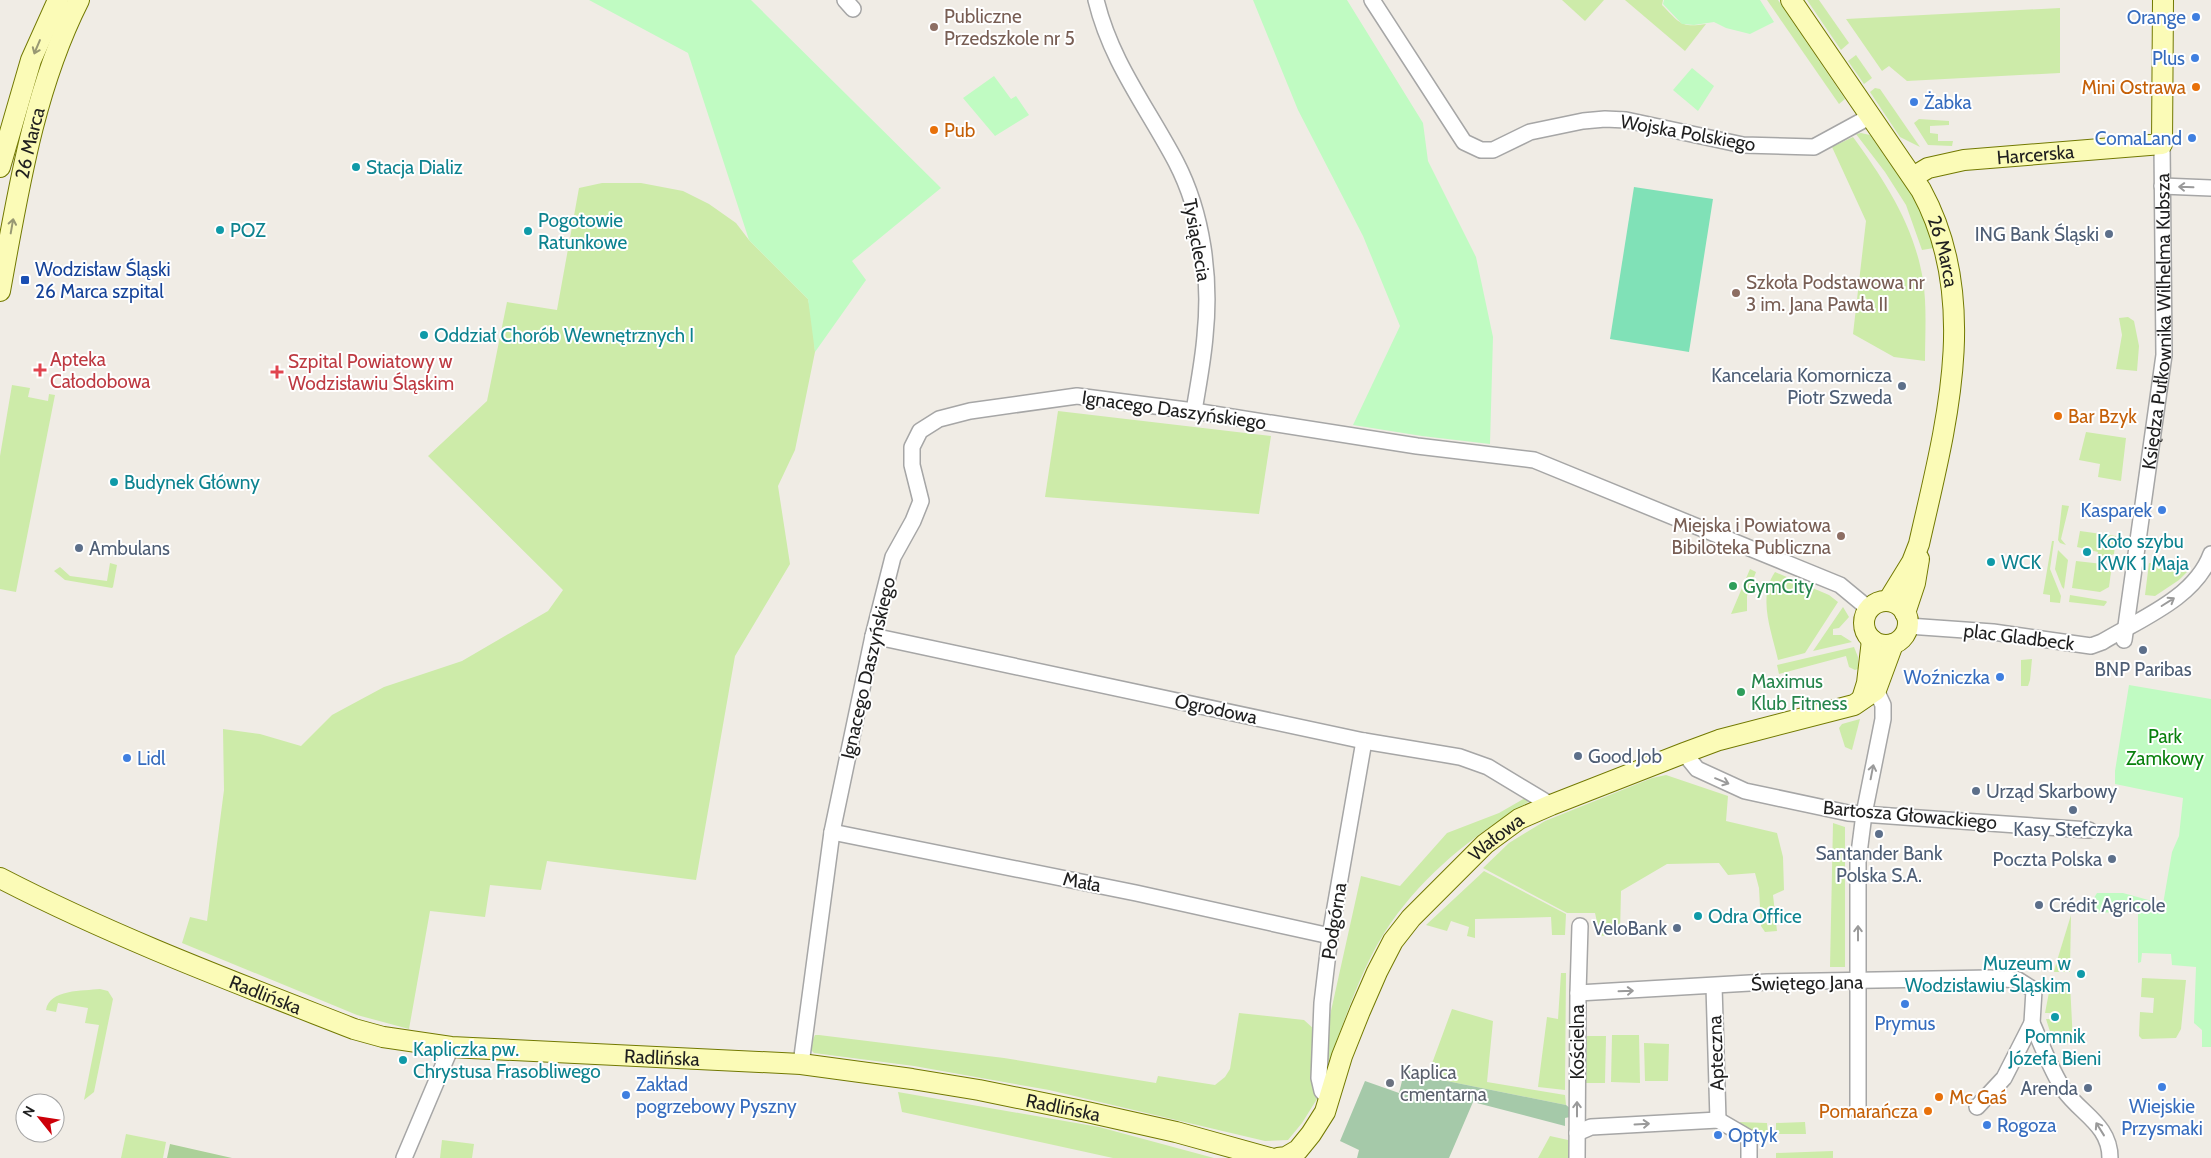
<svg xmlns="http://www.w3.org/2000/svg" width="2211" height="1158" font-family="Cabin,sans-serif">
	<style>
		.grass { fill: #cdeba9 }
		.forest { fill: #abd098 }
		.cemetery { fill: #a5c9a9 }
		.park { fill: #c0fbc2 }
		.pitch { fill: #80e1b7 }
		.lines { fill: none; stroke-linecap: round; stroke-linejoin: round }
		.street-casing { stroke: #a6a6a6; stroke-width: 18 }
		.secondary-casing { stroke: #727902; stroke-width: 22 }
		.street { stroke: #fff; stroke-width: 15 }
		.secondary { stroke: #fbfbb7; stroke-width: 20 }
		.oneway { stroke: #989873 }
		.oneway2 { stroke: #9a9a9a }
		.shop-dot { fill: #3f7fe0; stroke: #fff; stroke-width: 2 }
		.education-dot { fill: #8d6e63; stroke: #fff; stroke-width: 2 }
		.food-dot { fill: #e8710a; stroke: #fff; stroke-width: 2 }
		.culture-dot { fill: #0f9aa8; stroke: #fff; stroke-width: 2 }
		.service-dot { fill: #5c6f8a; stroke: #fff; stroke-width: 2 }
		.transit-dot { fill: #1a4fb4; stroke: #fff; stroke-width: 2 }
		.health-dot { fill: #e0444e; stroke: #fff; stroke-width: 2 }
		.leisure-dot { fill: #2e9e5b; stroke: #fff; stroke-width: 2 }
		.worship-dot { fill: #6b7280; stroke: #fff; stroke-width: 2 }
		.labels { text-anchor: middle; dominant-baseline: central; stroke-width: 4; stroke-linejoin: round; paint-order: stroke }
		.education-label { font-size: 19px; fill: #785e54; stroke: #fff; text-anchor: start }
		.shop-label { font-size: 19px; fill: #366cbe; stroke: #fff; text-anchor: end }
		.food-label { font-size: 19px; fill: #c56008; stroke: #fff; text-anchor: start }
		.street-label { font-size: 19px; fill: #1f1f1f; stroke: #fff }
		.culture-label { font-size: 19px; fill: #0d838f; stroke: #fff; text-anchor: start }
		.service-label { font-size: 19px; fill: #4e5e75; stroke: #fff; text-anchor: end }
		.transit-label { font-size: 19px; fill: #164399; stroke: #fff; text-anchor: start }
		.health-label { font-size: 19px; fill: #be3a42; stroke: #fff; text-anchor: start }
		.leisure-label { font-size: 19px; fill: #27864d; stroke: #fff; text-anchor: start }
		.park-label { font-size: 19px; fill: #09810d; stroke: #fff }
		.worship-label { font-size: 19px; fill: #5b616d; stroke: #fff; text-anchor: start }
	</style>
	<rect width="100%" height="100%" fill="#f0ece5"/>
	<!-- grass -->
	<g class="grass">
		<polygon points="1562,0 1604,0 1585,21"/>
		<path d="M1625 0H1663L1662 5C1680 23 1680 28 1706 24L1685 51Z"/>
		<polygon points="1767,0 1778,0 1845,99 1839,104"/>
		<polygon points="1807,0 1819,0 1849,43 1841,50"/>
		<polygon points="2060,8 2060,73 1907,81 1889,66 1882,71 1846,19"/>
		<polygon points="1856,55 1872,78 1864,84 1848,61"/>
		<polygon points="1875,88 1880,89 1920,147 1900,137 1870,92"/>
		<polygon points="1919,119 1949,121 1949,125 1930,126 1930,133 1938,134 1938,141 1953,141 1952,146 1928,145 1914,123"/>
		<polygon points="1861,133 1870,135 1918,204 1934,248 1922,250 1906,205 1885,172 1856,134"/>
		<path d="M1853 137C1885 181 1914 225 1923 280 1927 306 1925 335 1925 361L1894 357 1853 334 1866 221 1832 147Z"/>
		<polygon points="602,183 641,183 683,191 709,204 736,223 749,240 808,299 813,323 815,352 795,450 778,486 790,564 735,656 696,880 547,861 541,890 490,885 485,917 430,911 409,1029 357,1015 182,943 190,917 207,921 224,790 223,729 260,734 301,746 332,715 384,687 462,661 548,611 563,590 428,456 487,401 507,302 557,310 579,188"/>
		<polygon points="2128,317 2134,321 2139,346 2137,371 2116,369 2122,335 2119,318"/>
		<polygon points="12,385 30,388 28,397 48,401 49,394 55,395 16,592 0,589 0,456"/>
		<polygon points="1058,411 1271,436 1259,514 1045,497"/>
		<polygon points="2086,432 2126,438 2121,481 2098,477 2100,464 2079,460"/>
		<polygon points="2062,505 2069,506 2061,539 2066,545 2060,543 2058,540"/>
		<polygon points="2080,531 2116,536 2114,554 2104,558 2097,557 2098,552 2077,547"/>
		<polygon points="2052,541 2054,541 2050,569 2061,596 2060,603 2050,602 2050,595 2043,594"/>
		<polygon points="2058,550 2068,560 2064,589 2062,587 2055,569"/>
		<polygon points="2076,561 2103,564 2111,572 2109,587 2100,592 2072,588"/>
		<polygon points="110,563 117,565 113,587 112,588 65,580 54,571 60,567 70,576 107,581"/>
		<polygon points="2149,563 2189,570 2179,580 2155,596 2145,595"/>
		<polygon points="1750,569 1756,572 1747,596 1747,611 1731,614"/>
		<path d="M1775 572 1829 595 1838 602 1805 653 1778 660C1772 632 1757 598 1775 572Z"/>
		<polygon points="2070,595 2106,601 2107,602 2104,606 2069,602"/>
		<polygon points="1843,607 1849,617 1839,628 1833,629 1833,635 1841,635 1852,642 1813,651"/>
		<polygon points="1854,647 1858,657 1858,669 1855,670 1849,667 1846,656 1779,674 1777,665"/>
		<polygon points="2032,659 2030,680 2028,686 2021,686 2021,660"/>
		<polygon points="1860,719 1852,750 1845,747 1839,728 1842,724"/>
		<polygon points="1666,775 1728,796 1726,821 1777,833 1783,857 1784,890 1773,895 1777,931 1765,932 1761,926 1759,888 1755,873 1728,875 1719,863 1667,864 1621,891 1620,934 1600,936 1595,913 1567,913 1483,868 1509,843 1545,821 1652,778"/>
		<path d="M1527 797 1530 801C1476 833 1426 872 1390 924 1360 968 1344 1024 1324 1074L1325 1038 1361 876 1400 886 1447 833 1499 813Z"/>
		<polygon points="1833,823 1845,827 1845,967 1830,967"/>
		<polygon points="1484,871 1566,914 1565,935 1552,935 1551,917 1475,919 1475,938 1467,936 1469,927 1451,921 1447,931 1426,925"/>
		<polygon points="2071,915 2070,972 2054,972 2056,964"/>
		<polygon points="1561,973 1566,973 1565,1090 1538,1087 1547,1017 1558,1019"/>
		<polygon points="2142,978 2186,980 2181,1029 2176,1038 2142,1039 2139,1036 2140,1012 2153,1013 2154,998 2141,997"/>
		<polygon points="2051,982 2070,983 2073,1043 2053,1041 2046,1019 2060,1019 2059,1013 2045,1013"/>
		<path d="M100 989 108 991 113 999 94 1092 84 1100 99 1025 85 1023 88 1008 58 1003 56 1012 46 1010C49 989 83 991 100 989Z"/>
		<polygon points="1452,1009 1493,1021 1487,1082 1565,1095 1566,1105 1427,1077"/>
		<polygon points="1239,1013 1304,1020 1315,1030 1315,1092 1317,1099 1302,1123 1288,1140 1265,1141 1049,1090 914,1066 814,1053 809,1048 815,1035 819,1035 1004,1058 1156,1083 1158,1076 1215,1085 1225,1077 1230,1069"/>
		<polygon points="1612,1035 1639,1035 1640,1083 1611,1082"/>
		<polygon points="1587,1036 1606,1036 1605,1083 1586,1083"/>
		<polygon points="1644,1043 1669,1044 1668,1081 1645,1081"/>
		<polygon points="898,1092 1099,1127 1214,1158 1113,1158 902,1112"/>
		<polygon points="1739,1122 1767,1123 1768,1135 1752,1133"/>
		<polygon points="1805,1122 1806,1134 1776,1134 1776,1123"/>
		<polygon points="126,1134 166,1142 163,1158 121,1158"/>
		<polygon points="1550,1136 1568,1140 1568,1158 1538,1158"/>
		<polygon points="442,1140 474,1144 472,1158 440,1158"/>
		<polygon points="1833,1151 1833,1158 1776,1158 1776,1153"/>
	</g>
	<!-- forest -->
	<polygon class="forest" points="170,1144 232,1158 167,1158"/>
	<!-- cemetery -->
	<polygon class="cemetery" points="1405,1069 1427,1077 1566,1105 1571,1109 1570,1117 1565,1118 1565,1126 1473,1102 1449,1158 1357,1158 1359,1150 1340,1141 1365,1081 1399,1093"/>
	<!-- park -->
	<g class="park">
		<polygon points="589,0 751,0 941,188 852,261 866,280 815,352 808,299 749,240 688,53"/>
		<polygon points="1253,0 1347,0 1423,123 1428,161 1476,257 1493,337 1490,444 1422,436 1353,425 1400,326 1363,236 1298,110"/>
		<polygon points="1664,0 1760,0 1774,22 1750,34 1726,28 1714,22 1694,25 1682,24 1663,4"/>
		<polygon points="1692,68 1714,86 1698,111 1673,90"/>
		<polygon points="994,76 1011,99 1016,96 1029,115 995,136 963,98"/>
		<polygon points="2129,685 2211,699 2211,1047 2202,1047 2202,1030 2194,1023 2196,967 2172,965 2171,954 2142,953 2141,962 2138,963 2138,912 2072,913 2089,906 2097,893 2123,893 2163,904 2172,852 2179,836 2183,798 2115,784 2115,771"/>
	</g>
	<!-- pitch -->
	<polygon class="pitch" points="1634,187 1713,199 1689,352 1610,339"/>
	<g class="lines">
		<!-- street casing -->
		<g class="street-casing">
			<g id="street">
				<polyline points="845,0 853,9"/>
				<path d="M1096 0C1111 62 1147 107 1176 162 1203 214 1211 278 1205 336 1203 361 1198 386 1194 411"/>
				<polyline points="1372,0 1464,142 1481,150 1493,150 1530,132 1583,121 1605,119 1626,120 1743,145 1814,147 1871,116"/>
				<polyline points="2162,186 2211,188"/>
				<path d="M1908 626 1993 632 2091 646 2102 642C2140 619 2195 598 2211 554"/>
				<polyline points="873,636 1364,741 1460,757 1488,767 1551,805"/>
				<path id="s1" d="M2124 640 2164 355 2162 144"/>
				<polyline points="1684,753 1697,769 1745,791 1848,813 2089,830"/>
				<polyline points="832,832 1136,893 1330,936"/>
				<polyline points="1714,986 1718,1120"/>
				<polyline points="1578,993 1767,982 1990,978 2018,980 2034,990 2032,1023 2004,1078 1977,1107"/>
				<path d="M2032 1023C2041 1043 2052 1073 2064 1090 2081 1114 2110 1125 2110 1158"/>
				<polyline points="801,1064 832,832 873,636 893,557 913,521 921,501 912,465 912,447 920,431 939,419 970,411 1077,396 1194,411 1417,446 1534,460 1840,585 1869,609"/>
				<polyline points="1330,1100 1322,1091 1319,1078 1322,1003 1330,936 1364,741"/>
				<polyline points="1858,1111 1858,861 1864,814 1883,719 1883,705 1876,690"/>
				<polyline points="1577,1133 1591,1127 1718,1120 1749,1138 1749,1158"/>
				<polyline points="404,1158 451,1047"/>
				<polyline points="1577,1158 1578,993 1580,926"/>
			</g>
		</g>
		<!-- secondary casing -->
		<g class="secondary-casing">
			<g id="secondary">
				<path id="s2" d="M1791 0 1921 190C1982 301 1945 429 1919 544L1912 562 1888 601"/>
				<polyline points="0,167 31,60 58,0"/>
				<path id="s3" d="M1913 177 1928 168 1964 160 2162 144 2163 0"/>
				<path id="s4" d="M0 291C18 193 33 91 79 0"/>
				<circle cx="1886" cy="623" r="22"/>
				<polyline points="1905,613 1915,583 1919,559"/>
				<polyline points="1862,699 1867,683 1872,640"/>
				<path id="s5" d="M0 878C114 937 234 982 354 1029L383 1037 451 1047 801 1064 912 1079 979 1090 1087 1112 1176 1132 1270 1158"/>
				<path id="s6" d="M1278 1158 1286 1157 1298 1150 1311 1134 1325 1112 1342 1056 1360 1011 1377 972 1393 941 1411 918 1485 844 1519 819 1551 805 1684 753 1719 740 1854 705 1876 690 1893 644"/>
			</g>
		</g>
		<!-- street -->
		<use href="#street" class="street"/>
		<!-- secondary -->
		<use href="#secondary" class="secondary"/>
	</g>
	<!-- one-way arrows -->
	<defs><path id="oneway-shaft" d="M-6 0H5M1.5-3L5.5 0L1.5 3" fill="none" stroke-width="1.6" stroke-linecap="round" stroke-linejoin="round" transform="scale(1.25)"/></defs>
	<g class="oneway">
		<use href="#oneway-shaft" transform="translate(37 47) rotate(113)"/>
		<use href="#oneway-shaft" transform="translate(12 226) rotate(-80)"/>
	</g>
	<g class="oneway2">
		<use href="#oneway-shaft" transform="translate(2186 187) rotate(-178)"/>
		<use href="#oneway-shaft" transform="translate(2168 602) rotate(-32)"/>
		<use href="#oneway-shaft" transform="translate(1872 772) rotate(-79)"/>
		<use href="#oneway-shaft" transform="translate(1722 781) rotate(22)"/>
		<use href="#oneway-shaft" transform="translate(1858 933) rotate(-90)"/>
		<use href="#oneway-shaft" transform="translate(1626 991) rotate(-2)"/>
		<use href="#oneway-shaft" transform="translate(1577 1109) rotate(-90)"/>
		<use href="#oneway-shaft" transform="translate(1642 1124) rotate(-3)"/>
		<use href="#oneway-shaft" transform="translate(2100 1129) rotate(-122)"/>
	</g>
	<!-- markers -->
	<g class="shop-dot">
		<circle cx="2196" cy="17" r="5"/>
		<circle cx="2195" cy="58" r="5"/>
		<circle cx="1914" cy="102" r="5"/>
		<circle cx="2192" cy="138" r="5"/>
		<circle cx="2162" cy="510" r="5"/>
		<circle cx="2000" cy="677" r="5"/>
		<circle cx="127" cy="758" r="5"/>
		<circle cx="1905" cy="1004" r="5"/>
		<circle cx="2162" cy="1087" r="5"/>
		<circle cx="626" cy="1095" r="5"/>
		<circle cx="1987" cy="1125" r="5"/>
		<circle cx="1718" cy="1135" r="5"/>
	</g>
	<g class="education-dot">
		<circle cx="934" cy="27" r="5"/>
		<circle cx="1736" cy="293" r="5"/>
		<circle cx="1841" cy="536" r="5"/>
	</g>
	<g class="food-dot">
		<circle cx="2196" cy="87" r="5"/>
		<circle cx="934" cy="130" r="5"/>
		<circle cx="2058" cy="416" r="5"/>
		<circle cx="1939" cy="1097" r="5"/>
		<circle cx="1928" cy="1111" r="5"/>
	</g>
	<g class="culture-dot">
		<circle cx="356" cy="167" r="5"/>
		<circle cx="220" cy="230" r="5"/>
		<circle cx="528" cy="231" r="5"/>
		<circle cx="424" cy="335" r="5"/>
		<circle cx="114" cy="482" r="5"/>
		<circle cx="2087" cy="552" r="5"/>
		<circle cx="1991" cy="562" r="5"/>
		<circle cx="1698" cy="916" r="5"/>
		<circle cx="2081" cy="974" r="5"/>
		<circle cx="2055" cy="1017" r="5"/>
		<circle cx="403" cy="1060" r="5"/>
	</g>
	<g class="service-dot">
		<circle cx="2109" cy="234" r="5"/>
		<circle cx="1902" cy="386" r="5"/>
		<circle cx="79" cy="548" r="5"/>
		<circle cx="2143" cy="650" r="5"/>
		<circle cx="1578" cy="756" r="5"/>
		<circle cx="1976" cy="791" r="5"/>
		<circle cx="2073" cy="810" r="5"/>
		<circle cx="1879" cy="834" r="5"/>
		<circle cx="2112" cy="859" r="5"/>
		<circle cx="2039" cy="905" r="5"/>
		<circle cx="1677" cy="928" r="5"/>
		<circle cx="2088" cy="1088" r="5"/>
	</g>
	<rect class="transit-dot" x="20" y="275" width="10" height="10" rx="2.5"/>
	<g class="health-dot">
		<path d="M37.5 362.5h5v5h5v5h-5v5h-5v-5h-5v-5h5z"/>
		<path d="M274.5 364.5h5v5h5v5h-5v5h-5v-5h-5v-5h5z"/>
	</g>
	<g class="leisure-dot">
		<circle cx="1733" cy="586" r="5"/>
		<circle cx="1741" cy="692" r="5"/>
	</g>
	<circle class="worship-dot" cx="1390" cy="1083" r="5"/>
	<g class="labels">
		<!-- education labels -->
		<g class="education-label">
			<text x="944" y="16">Publiczne<tspan x="944" dy="22">Przedszkole nr 5</tspan></text>
			<text x="1746" y="282">Szkoła Podstawowa nr<tspan x="1746" dy="22">3 im. Jana Pawła II</tspan></text>
			<text x="1831" y="525" text-anchor="end">Miejska i Powiatowa<tspan x="1831" dy="22">Bibiloteka Publiczna</tspan></text>
		</g>
		<!-- shop labels -->
		<g class="shop-label">
			<text x="2186" y="17">Orange</text>
			<text x="2185" y="58">Plus</text>
			<text x="1924" y="102" text-anchor="start">Żabka</text>
			<text x="2182" y="138">ComaLand</text>
			<text x="2152" y="510">Kasparek</text>
			<text x="1990" y="677">Woźniczka</text>
			<text x="137" y="758" text-anchor="start">Lidl</text>
			<text x="1905" y="1023" text-anchor="middle">Prymus</text>
			<text x="636" y="1084" text-anchor="start">Zakład<tspan x="636" dy="22">pogrzebowy Pyszny</tspan></text>
			<text x="2162" y="1106" text-anchor="middle">Wiejskie<tspan x="2162" dy="22">Przysmaki</tspan></text>
			<text x="1997" y="1125" text-anchor="start">Rogoza</text>
			<text x="1728" y="1135" text-anchor="start">Optyk</text>
		</g>
		<!-- food labels -->
		<g class="food-label">
			<text x="2186" y="87" text-anchor="end">Mini Ostrawa</text>
			<text x="944" y="130">Pub</text>
			<text x="2068" y="416">Bar Bzyk</text>
			<text x="1949" y="1097">Mc Gaś</text>
			<text x="1918" y="1111" text-anchor="end">Pomarańcza</text>
		</g>
		<!-- street labels -->
		<g class="street-label">
			<text transform="translate(1688 133) rotate(10)">Wojska Polskiego</text>
			<text stroke="none"><textPath href="#s4" startOffset="151">26 Marca</textPath></text>
			<text stroke="none"><textPath href="#s3" startOffset="126">Harcerska</textPath></text>
			<text transform="translate(1197 240) rotate(80)">Tysiąclecia</text>
			<text stroke="none"><textPath href="#s2" startOffset="296">26 Marca</textPath></text>
			<text stroke="none"><textPath href="#s1" startOffset="321">Księdza Pułkownika Wilhelma Kubsza</textPath></text>
			<text transform="translate(1174 410) rotate(8)">Ignacego Daszyńskiego</text>
			<text transform="translate(2019 637) rotate(7)">plac Gladbeck</text>
			<text transform="translate(868 668) rotate(-77)">Ignacego Daszyńskiego</text>
			<text transform="translate(1216 709) rotate(12)">Ogrodowa</text>
			<text transform="translate(1910 815) rotate(5)">Bartosza Głowackiego</text>
			<text stroke="none"><textPath href="#s6" startOffset="400">Wałowa</textPath></text>
			<text transform="translate(1082 882) rotate(11)">Mała</text>
			<text transform="translate(1334 921) rotate(-81)">Podgórna</text>
			<text transform="translate(1807 983) rotate(-1)">Świętego Jana</text>
			<text stroke="none"><textPath href="#s5" startOffset="290">Radlińska</textPath></text>
			<text transform="translate(1577 1042) rotate(-90)">Kościelna</text>
			<text transform="translate(1716 1053) rotate(-92)">Apteczna</text>
			<text stroke="none"><textPath href="#s5" startOffset="695">Radlińska</textPath></text>
			<text stroke="none"><textPath href="#s5" startOffset="1100">Radlińska</textPath></text>
		</g>
		<!-- culture labels -->
		<g class="culture-label">
			<text x="366" y="167">Stacja Dializ</text>
			<text x="538" y="220">Pogotowie<tspan x="538" dy="22">Ratunkowe</tspan></text>
			<text x="230" y="230">POZ</text>
			<text x="434" y="335">Oddział Chorób Wewnętrznych I</text>
			<text x="124" y="482">Budynek Główny</text>
			<text x="2097" y="541">Koło szybu<tspan x="2097" dy="22">KWK 1 Maja</tspan></text>
			<text x="2001" y="562">WCK</text>
			<text x="1708" y="916">Odra Office</text>
			<text x="2071" y="963" text-anchor="end">Muzeum w<tspan x="2071" dy="22">Wodzisławiu Śląskim</tspan></text>
			<text x="2055" y="1036" text-anchor="middle">Pomnik<tspan x="2055" dy="22">Józefa Bieni</tspan></text>
			<text x="413" y="1049">Kapliczka pw.<tspan x="413" dy="22">Chrystusa Frasobliwego</tspan></text>
		</g>
		<!-- service labels -->
		<g class="service-label">
			<text x="2099" y="234">ING Bank Śląski</text>
			<text x="1892" y="375">Kancelaria Komornicza<tspan x="1892" dy="22">Piotr Szweda</tspan></text>
			<text x="89" y="548" text-anchor="start">Ambulans</text>
			<text x="2143" y="669" text-anchor="middle">BNP Paribas</text>
			<text x="1588" y="756" text-anchor="start">Good Job</text>
			<text x="1986" y="791" text-anchor="start">Urząd Skarbowy</text>
			<text x="2073" y="829" text-anchor="middle">Kasy Stefczyka</text>
			<text x="1879" y="853" text-anchor="middle">Santander Bank<tspan x="1879" dy="22">Polska S.A.</tspan></text>
			<text x="2102" y="859">Poczta Polska</text>
			<text x="2049" y="905" text-anchor="start">Crédit Agricole</text>
			<text x="1667" y="928">VeloBank</text>
			<text x="2078" y="1088">Arenda</text>
		</g>
		<!-- transit labels -->
		<g class="transit-label">
			<text x="35" y="269">Wodzisław Śląski<tspan x="35" dy="22">26 Marca szpital</tspan></text>
		</g>
		<!-- health labels -->
		<g class="health-label">
			<text x="50" y="359">Apteka<tspan x="50" dy="22">Całodobowa</tspan></text>
			<text x="288" y="361">Szpital Powiatowy w<tspan x="288" dy="22">Wodzisławiu Śląskim</tspan></text>
		</g>
		<!-- leisure labels -->
		<g class="leisure-label">
			<text x="1743" y="586">GymCity</text>
			<text x="1751" y="681">Maximus<tspan x="1751" dy="22">Klub Fitness</tspan></text>
		</g>
		<!-- park labels -->
		<g class="park-label">
			<text x="2165" y="736">Park<tspan x="2165" dy="22">Zamkowy</tspan></text>
		</g>
		<!-- worship labels -->
		<g class="worship-label">
			<text x="1400" y="1072">Kaplica<tspan x="1400" dy="22">cmentarna</tspan></text>
		</g>
	</g>
	<!-- north arrow -->
	<g transform="translate(40 1118) rotate(300)"><circle r="24" fill="#ffffff" stroke="#a5a5a5"/>
	<path d="M0-4L9 19L0 12L-9 19Z" fill="#cd0009"/>
	<text y="-8" font-size="14" font-weight="bold" text-anchor="middle" fill="#1f1f1f">N</text>
	</g>
</svg>
